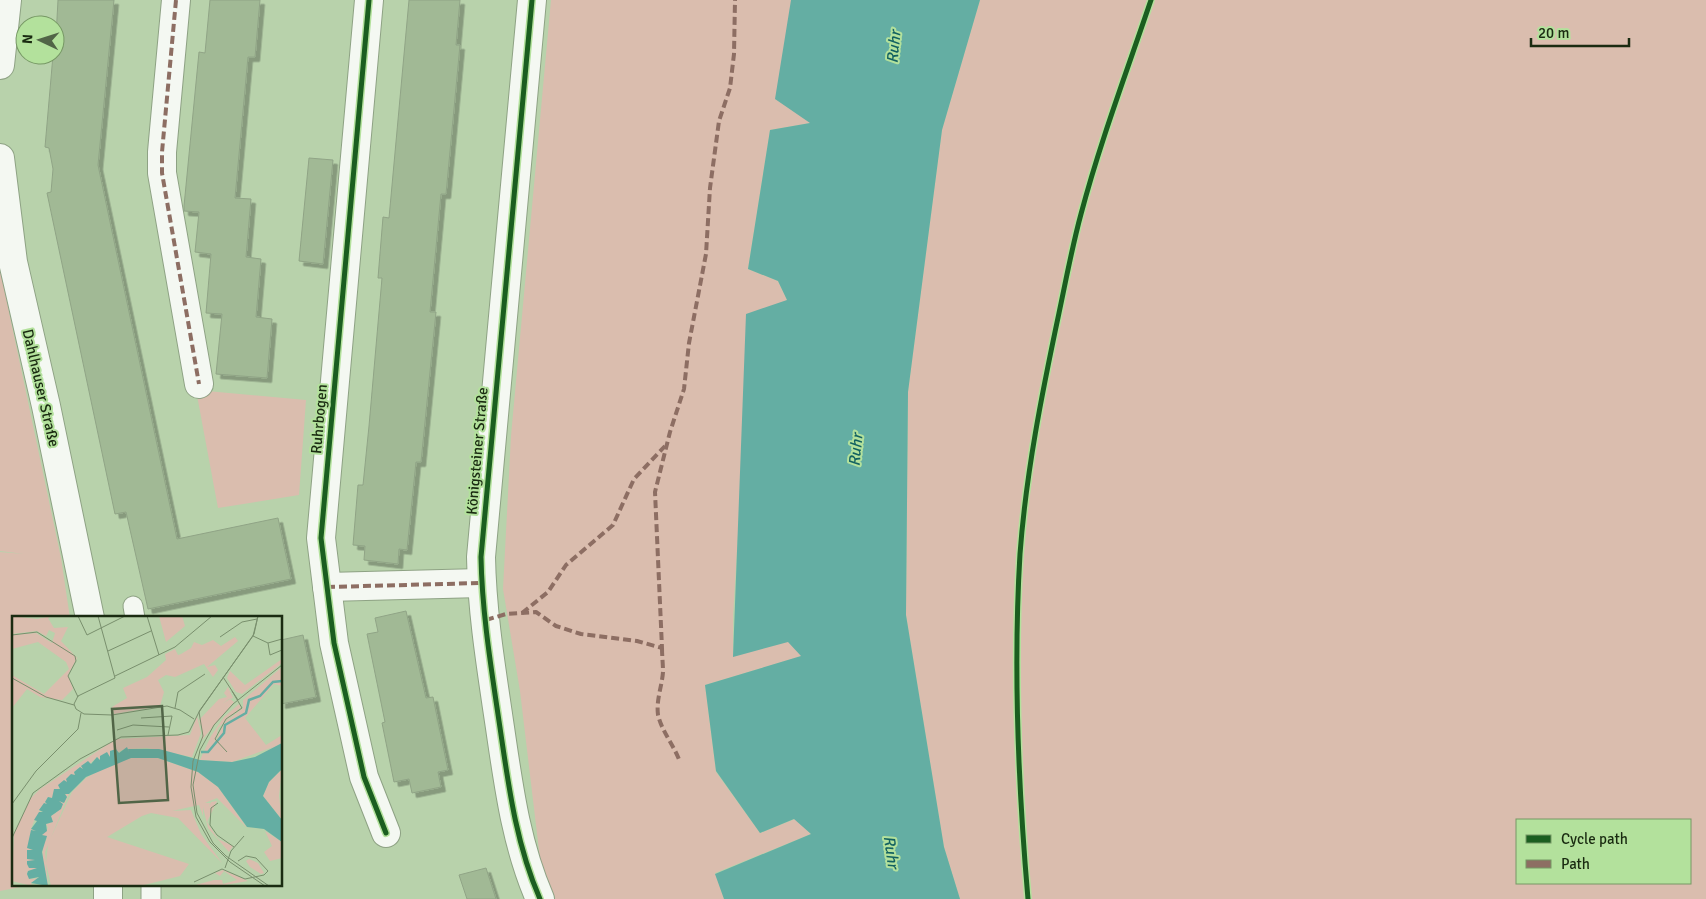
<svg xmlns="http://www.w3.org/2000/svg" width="1706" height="899" font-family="Signika,sans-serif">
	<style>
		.green { fill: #dabdae; fill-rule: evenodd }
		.water { fill: #64aea3 }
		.building { fill: #a1b995; stroke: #90a486; filter: url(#shadow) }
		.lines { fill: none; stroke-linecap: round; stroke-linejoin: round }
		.lane-casing { stroke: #8ea284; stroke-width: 21 }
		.street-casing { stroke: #8ea284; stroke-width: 30 }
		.lane { stroke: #f4f8f2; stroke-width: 19 }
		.street { stroke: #f4f8f2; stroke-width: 28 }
		.quiet { stroke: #8d6e63; stroke-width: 4; stroke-dasharray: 8 4; stroke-linecap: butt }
		.cycleway-casing { stroke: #b3e19c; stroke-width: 8 }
		.cycleway { stroke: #1b5e20; stroke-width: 5 }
		.labels { text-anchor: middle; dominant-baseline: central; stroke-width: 4; stroke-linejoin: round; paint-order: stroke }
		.street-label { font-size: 15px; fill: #1a2b11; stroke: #b3e19c }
		.water-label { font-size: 16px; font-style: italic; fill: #126161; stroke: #b3e19c }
		.inset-river { fill: none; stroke: #64aea3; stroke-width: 2.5 }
		.inset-road { fill: none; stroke: #798f6d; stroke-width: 1 }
		.view { fill: #516547; fill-opacity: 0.15; stroke: #516547; stroke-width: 2.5 }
		.inset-edge { fill: none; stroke: #1a2b11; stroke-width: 2.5 }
	</style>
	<defs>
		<filter id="shadow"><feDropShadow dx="4.5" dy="4.5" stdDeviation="0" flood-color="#0004"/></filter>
	</defs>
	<rect width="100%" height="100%" fill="#b8d2ab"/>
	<!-- green -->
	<g class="green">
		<polygon points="551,0 793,0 811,123 770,130 748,269 778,281 787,300 742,467 733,616 733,656 788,641 802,656 705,685 716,772 760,833 795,819 811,834 715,873 724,899 555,899 541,867 520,691 503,589 511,436"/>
		<path d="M980 0H1706V899H960L944 847 906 615 908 392 942 130ZM1517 820H1690V883H1517Z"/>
		<polygon points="0,250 1,274 61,558 70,618 14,618 14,885 30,885 0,891 0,552 24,554 0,551"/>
		<polygon points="196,390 306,400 299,495 218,508"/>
	</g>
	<!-- water -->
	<polygon class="water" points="791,0 980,0 942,130 908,392 906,615 944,847 960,899 724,899 715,874 811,834 794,819 760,833 716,771 705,685 801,656 788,642 733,657 746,314 787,300 778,281 748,269 770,130 810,123 775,99"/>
	<!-- building -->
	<g class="building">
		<polygon points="58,0 114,0 98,165 177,539 278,518 291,579 148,609 126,512 115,514 47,193 51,192 53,169 49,148 45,147 53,55 55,55"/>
		<polygon points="210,0 260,0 255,57 248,57 235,198 251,199 246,257 261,259 256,317 272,319 267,378 216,374 222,314 206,313 211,254 195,252 199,212 184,211 184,206 199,52 205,53"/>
		<polygon points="409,0 460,0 456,45 460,45 446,194 441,194 430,312 436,312 421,462 416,462 407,550 399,549 398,564 364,560 365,546 353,545 358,485 363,485 369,426 382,278 378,278 383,217 389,218"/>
		<polygon points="309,158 333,160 323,264 299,261"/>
		<polygon points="406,611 426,698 433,697 448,770 438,772 441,787 412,793 409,779 394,782 382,723 385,722 367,634 378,632 375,618"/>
		<polygon points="303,635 316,697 281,704 281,640"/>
		<polygon points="486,868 496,899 467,899 459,875"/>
	</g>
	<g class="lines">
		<!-- lane casing -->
		<g class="lane-casing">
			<g id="lane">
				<polyline points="133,606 135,618"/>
				<polyline points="151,899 151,885"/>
			</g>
		</g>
		<!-- street casing -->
		<g class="street-casing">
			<g id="street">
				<polyline points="176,0 162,152 162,173 199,384"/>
				<polyline points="369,0 321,538 334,643 364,777 386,833"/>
				<path d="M532 0 481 557C482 612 491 667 499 721 508 781 515 842 540 899"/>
				<polyline points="0,65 7,0"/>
				<polyline points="0,158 13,262 46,406 90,618"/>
				<polyline points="327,587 481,583"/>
				<polyline points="108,899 108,885"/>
			</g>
		</g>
		<!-- lane -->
		<use href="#lane" class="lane"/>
		<!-- street -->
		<use href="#street" class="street"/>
		<!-- quiet -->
		<g class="quiet">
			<polyline points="176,0 162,152 162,173 199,384"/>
			<polyline points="327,587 481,583"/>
			<polyline points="522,613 548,592 566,565 613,525 634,479 665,446"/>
			<polyline points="486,620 506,614 536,612 556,626 581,634 637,641 662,648 655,492 670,432 684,389 689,343 706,254 710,188 719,121 730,88 734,54 735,0"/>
			<path d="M662 648C662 656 663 664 663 672 662 686 656 700 658 715 662 732 674 745 680 762"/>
		</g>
		<!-- cycleway casing -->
		<g class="cycleway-casing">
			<g id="cycleway">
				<polyline points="369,0 321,538 334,643 364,777 386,833"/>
				<path d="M532 0 481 557C482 612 491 667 499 721 508 781 515 842 540 899"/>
				<path d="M1028 899C1018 784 1013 669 1020 554 1026 473 1042 393 1059 313 1066 280 1072 247 1081 214 1100 142 1127 71 1151 0"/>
			</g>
		</g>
		<!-- cycleway -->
		<use href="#cycleway" class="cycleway"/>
	</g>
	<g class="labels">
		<!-- street labels -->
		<g class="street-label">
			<text transform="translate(41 388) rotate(77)">Dahlhauser Straße</text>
			<text transform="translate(319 419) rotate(-85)">Ruhrbogen</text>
			<text transform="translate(477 451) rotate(-85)">Königsteiner Straße</text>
		</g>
		<!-- water labels -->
		<g class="water-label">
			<text transform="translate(894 47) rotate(-85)">Ruhr</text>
			<text transform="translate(856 450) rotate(-85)">Ruhr</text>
			<text transform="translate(891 852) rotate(82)">Ruhr</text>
		</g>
	</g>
	<!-- overview -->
	<g transform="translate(12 616)">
		<rect width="270" height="270" fill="#b8d2ab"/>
		<path d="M0 0 25 3 40 0 36 2 42 12 56 11 49 25 65 42 56 59 61 73 50 84 28 81 15 73 0 92V59L32 78 57 53 54 46 26 26 0 33V19L24 17 40 27 43 17 37 14 34 20 25 15 0 18ZM147 0H170L173 10 154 26ZM223 21 226 25 195 51 203 49 206 54 201 61 192 48 163 61 154 59 146 64 152 76 148 90 102 98 100 91 115 82 111 72 135 61 154 44 153 38 163 33 166 39 169 38 179 32 182 26 190 29 201 24 209 30ZM270 43V47L230 78 224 76 215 62 218 55 233 69ZM270 51V70L262 68 233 102 254 129 270 119V127L249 139 261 131 220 146 188 144 199 120 212 101 227 88 229 91 206 112 203 127 212 107 231 92V84ZM216 71 221 82 217 83 210 88 218 83 222 86 189 125 191 116 187 104 207 83 215 81 212 77ZM185 100 189 117 180 141 135 132 117 133V136L115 132 88 144 85 141 71 154 68 151 62 156 63 160 43 175 40 182 36 181 33 186 35 188 27 195 31 197 22 205 19 213 24 215 19 214 23 225 17 233 23 234H15L17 243H24L15 248 26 253 16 255 15 258 19 263 27 262 19 267 20 270 0 265 2 217 19 182 28 173 104 123 178 119ZM119 142H146L186 156 206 171 235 212 205 182 193 187H198L197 191 199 186 205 185 195 206 206 223 221 230 217 236 196 212 191 191V200L187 189 160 195 179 194 189 218 210 247 166 202 139 197 130 200 95 221 177 248 168 260 128 270H39L34 247 36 228 60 176 74 162 95 150ZM270 153 267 180 270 204 251 180 257 166ZM53 177 57 178 33 236 36 270 30 253 31 227 35 223 30 219 36 212 34 208 38 207V200L44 197 47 184 51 187 55 181ZM253 215 270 226V242L258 245 252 236 260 230ZM237 243 246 247 252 257 249 258 238 251 234 245ZM211 254 236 265 207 270H180L202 264H210L211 268 225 264 212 255 208 260 203 257Z" fill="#dabdae"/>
		<path d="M270 127V153L257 166 251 180 270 204V226L252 213 235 211 206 171 186 156 146 142H119L74 161 57 178H53L55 181 52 187 47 185 51 188 49 193 39 200 41 206 34 208 35 215 30 219 35 220 30 236 36 270 19 267 27 261 17 263 15 258 16 255 25 252H17L15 248V245L23 244 15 243V234H21L15 232 19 214 24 215 19 213 25 205 22 204 27 196H31L27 194 32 187 35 188 33 186 36 181 40 182 42 173H48L46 169 52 164 55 166 54 163 59 158 63 159 62 156 68 151 71 153 69 150 76 145 79 148 85 141 88 144V140L95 136 98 141V135L104 133 107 137 115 131 117 136 116 133H147L188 144 220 146 243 141Z" fill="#64aea3"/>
		<path class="inset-river" d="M189 136H196L212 117 213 109 234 97 237 84 248 80 261 66 270 65"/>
		<path class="inset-road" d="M66 0 75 19 113 0M86 0 103 62 66 80 62 88 64 93 72 98 100 99 155 90 168 94 182 103M135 0 147 39M246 0 242 18 187 96 191 120 181 145 179 171 184 201 198 226 218 246 253 270M0 19 25 16 63 40 64 45 56 60 66 81M241 20 256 27 270 23M208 21 230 6 245 3M256 27 258 39 270 34M96 35 139 15M103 60 163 31 200 0M211 61 226 84M0 62 34 81 62 89M163 92 166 76 193 58M129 102 160 100 156 119M105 114 121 109 157 111M215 136 203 123 214 103 230 92 220 75M206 187 199 192 198 209 205 219 222 231M0 188 24 155 66 113 69 97M0 222 21 177 68 143 109 121 166 119 177 116 188 94 241 20 246 0M226 245 234 240 244 242 256 255M213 252 219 235 232 220M182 266 210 253 233 263 252 259 256 255M257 270 214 240 201 227 185 197 181 169 188 134 202 109 221 88 270 49"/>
		<path class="view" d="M150 90 156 184 107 187 100 93Z"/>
		<rect width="270" height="270" class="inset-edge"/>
	</g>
	<!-- legend -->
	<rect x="1516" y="819" width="175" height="65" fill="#b3e19c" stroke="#769864"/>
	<rect x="1526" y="835" width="25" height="8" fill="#1b5e20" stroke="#769864"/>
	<text x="1561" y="844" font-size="15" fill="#1a2b11">Cycle path</text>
	<rect x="1526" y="860" width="25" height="8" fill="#8d6e63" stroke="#769864"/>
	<text x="1561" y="869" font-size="15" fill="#1a2b11">Path</text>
	<!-- north arrow -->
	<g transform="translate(40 40) rotate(274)"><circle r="24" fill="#b3e19c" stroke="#769864"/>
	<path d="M0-4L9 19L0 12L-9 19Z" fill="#516547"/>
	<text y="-8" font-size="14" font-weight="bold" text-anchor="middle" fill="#1a2b11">N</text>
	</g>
	<!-- scale -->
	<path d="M1531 38v8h98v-8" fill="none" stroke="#1a2b11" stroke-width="2.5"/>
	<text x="1538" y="38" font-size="15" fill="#1a2b11" stroke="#b3e19c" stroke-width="4" paint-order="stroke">20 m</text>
</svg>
